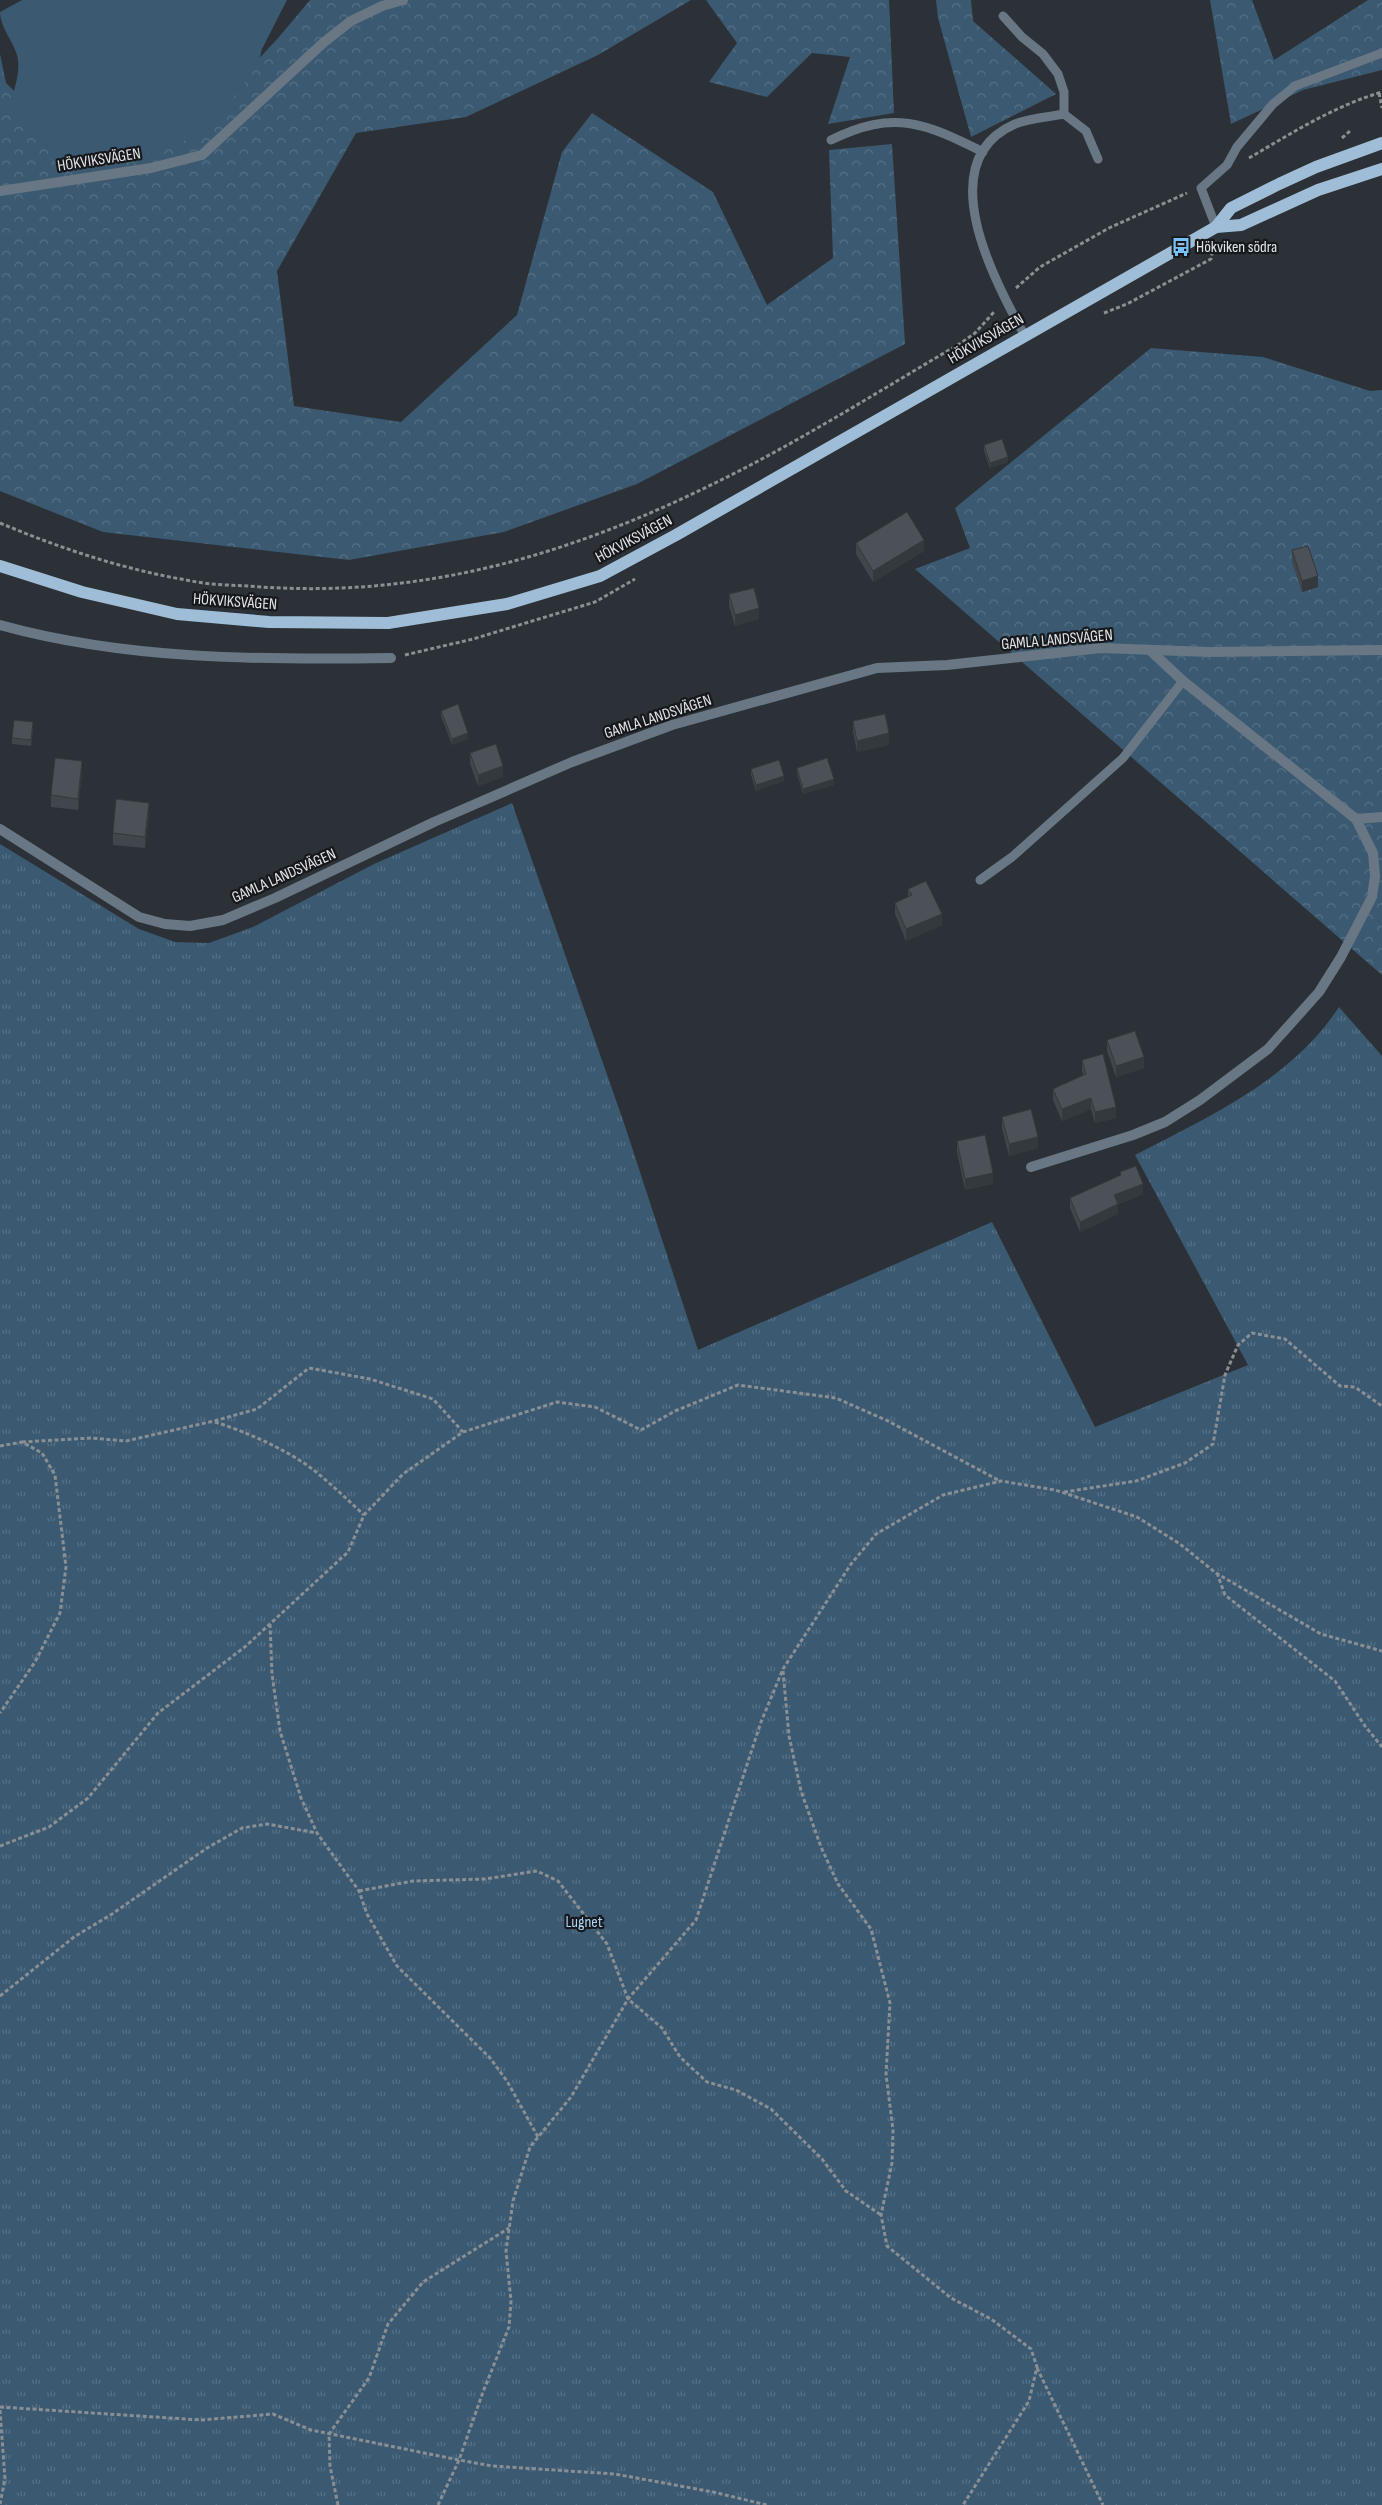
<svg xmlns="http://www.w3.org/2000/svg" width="1382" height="2505" font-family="'Sofia Sans Condensed',sans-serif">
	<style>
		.forest { fill: url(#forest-crowns) }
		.park { fill: url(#park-tufts) }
		.garden { fill: #3b5971 }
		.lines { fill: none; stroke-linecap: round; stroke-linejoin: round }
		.path { stroke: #8a8f94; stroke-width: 3; stroke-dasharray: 4 2.5; stroke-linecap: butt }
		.service { stroke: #687783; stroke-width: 9 }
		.minor { stroke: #687783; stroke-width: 10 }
		.primary { stroke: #9fbdd6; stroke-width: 12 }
		.wall { fill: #40464b }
		.shaded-wall { fill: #34393d }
		.building { fill: #4b5157; stroke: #34393d }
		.labels { text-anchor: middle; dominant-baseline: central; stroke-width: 4.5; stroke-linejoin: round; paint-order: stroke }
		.street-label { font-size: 16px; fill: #e2e6ea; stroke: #16181b }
		.poi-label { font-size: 16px; fill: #e2e6ea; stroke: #16181b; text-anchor: start }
		.park-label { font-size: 16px; fill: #a9d6f9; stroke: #16181b }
	</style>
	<defs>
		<pattern id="forest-crowns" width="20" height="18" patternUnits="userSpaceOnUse" patternTransform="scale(1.25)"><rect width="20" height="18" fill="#3b5971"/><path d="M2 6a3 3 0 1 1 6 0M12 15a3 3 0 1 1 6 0" fill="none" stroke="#577185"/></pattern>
		<pattern id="park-tufts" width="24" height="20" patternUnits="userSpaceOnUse" patternTransform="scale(1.25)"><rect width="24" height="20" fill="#3b5971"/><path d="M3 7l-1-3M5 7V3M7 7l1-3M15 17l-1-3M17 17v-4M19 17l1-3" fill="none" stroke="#577185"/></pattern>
	</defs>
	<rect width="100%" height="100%" fill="#2b3136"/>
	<!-- forest -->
	<g class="forest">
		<polygon points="310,0 691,0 598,55 466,117 356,133 277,271 294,406 401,422 517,315 562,152 592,113 713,192 767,305 833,258 829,150 892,144 905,344 637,484 504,532 349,560 103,532 0,491 0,54 6,83 75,149 199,123 279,37"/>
		<polygon points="706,0 889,0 894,113 828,124 850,57 812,53 767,97 709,82 737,43"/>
		<polygon points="936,0 971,0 973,21 1056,94 971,137 938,18"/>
		<polygon points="1210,0 1252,0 1274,60 1368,0 1382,0 1382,70 1303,90 1231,124"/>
		<polygon points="1151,348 1263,357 1370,391 1382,390 1382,975 915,569 970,548 955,508"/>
	</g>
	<!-- park -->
	<path class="park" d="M512 803 625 1126 698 1350 992 1222 1095 1427 1248 1365 1135 1155C1210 1116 1291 1080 1339 1007L1382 1056V2505H0V844L139 929 175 942 209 943 253 927 374 864Z"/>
	<!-- garden -->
	<path class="garden" d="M22 0H287L262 49 259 61 245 83 214 119 186 140 158 152 68 162C51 150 17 126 13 104 11 92 22 75 17 55 13 41 0 27 0 12Z"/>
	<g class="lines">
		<!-- path -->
		<g class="path">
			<polyline points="1379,93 1382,108"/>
			<polyline points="1342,138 1350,131"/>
			<path d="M1249 158C1292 133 1334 106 1382 92"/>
			<polyline points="1016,288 1040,267 1109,228 1187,193"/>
			<polyline points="1104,313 1127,304 1211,259 1213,248"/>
			<path d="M0 523C62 549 125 570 192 581 210 585 230 585 248 586 416 600 565 557 715 483 799 442 879 391 961 343L975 333 995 311"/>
			<polyline points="405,655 473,639 595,602 635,579"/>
			<path d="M215 1422C249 1433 286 1449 315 1471 332 1485 348 1500 364 1515"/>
			<polyline points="22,1442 91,1438 126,1441 214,1421 257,1409 309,1368 370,1379 433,1399 463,1432"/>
			<polyline points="0,1446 22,1442 42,1453 55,1475 66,1567 60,1613 35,1662 0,1713"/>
			<polyline points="1064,1492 1136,1481 1185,1463 1213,1444 1225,1375 1238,1345 1252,1333 1285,1339 1340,1386 1355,1387 1382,1406"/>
			<polyline points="1217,1573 1225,1595 1335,1681 1365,1726 1382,1747"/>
			<polyline points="270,1624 272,1674 280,1731 301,1798 317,1833 359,1891 367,1914 397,1966 490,2058 507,2081 538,2137"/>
			<polyline points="783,1671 789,1736 801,1791 821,1847 838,1884 871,1929 890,2003 886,2074 893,2130 892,2163 881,2215 887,2246 951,2298 991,2319 1031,2349 1037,2367 1029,2401 963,2505"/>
			<polyline points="0,1846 49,1827 88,1798 158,1713 246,1646 348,1552 364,1515 403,1474 463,1432 557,1402 595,1407 641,1430 675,1411 738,1385 836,1398 888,1421 1000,1481"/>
			<polyline points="359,1891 413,1881 485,1879 537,1871 558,1881 607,1944 628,1999 662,2028 680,2057 707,2082 736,2090 771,2109 822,2159 846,2191 881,2215"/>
			<polyline points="0,1996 74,1937 112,1914 207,1848 242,1828 267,1824 317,1833"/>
			<polyline points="1037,2368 1103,2505"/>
			<polyline points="0,2407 201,2420 273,2414 311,2430 459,2460 492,2466 615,2474 713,2492 767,2505"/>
			<polyline points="0,2410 5,2479 0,2504"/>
			<polyline points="338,2505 330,2466 329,2434 369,2378 388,2324 423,2282 509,2228"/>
			<polyline points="438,2505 459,2460 483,2392 509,2327 511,2301 506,2251 513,2201 530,2147 571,2097 628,1999 696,1920 761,1722 783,1669 851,1564 876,1534 943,1495 1001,1481 1055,1490 1137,1517 1180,1544 1216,1573 1321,1634 1382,1651"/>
		</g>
		<!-- service -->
		<g class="service">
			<polyline points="1003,16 1022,37 1043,54 1058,74 1064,92 1064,114 1086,131 1098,159"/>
			<path d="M831 140C894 109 925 123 983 152"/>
			<polyline points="1216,227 1201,188 1227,165 1237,147 1273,104 1295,86 1382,53"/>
			<path d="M1025 336C994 281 930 161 1015 124 1030 118 1049 117 1064 114"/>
			<polyline points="980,880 1012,857 1123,758 1183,681"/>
		</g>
		<!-- minor -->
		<g class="minor">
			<polyline points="0,191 151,168 202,155 323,43 351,21 382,6 403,0"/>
			<path d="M0 625C127 660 260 660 391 658"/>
			<polyline points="1152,652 1183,681 1356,819 1382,817"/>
			<polyline points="0,829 139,917 165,924 190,926 223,920 275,898 434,822 572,762 672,725 877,668 947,665 1101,648 1209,652 1382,650"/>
			<polyline points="1031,1167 1133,1135 1165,1122 1200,1100 1268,1049 1319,992 1341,957 1372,897 1375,876 1373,853 1356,819"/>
		</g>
		<!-- primary -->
		<g class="primary">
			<polyline points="1216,227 1241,225 1318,190 1382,169"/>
			<polyline points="0,566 82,592 177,614 269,622 388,623 507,604 600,576 676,535 1216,227 1231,208 1279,184 1316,167 1382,143"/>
		</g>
	</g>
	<!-- wall -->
	<g class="wall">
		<polygon points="984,445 1008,462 990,468 984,451"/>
		<polygon points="856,543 924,551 873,582 856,554"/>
		<polygon points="1292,550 1318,587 1302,592 1292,562"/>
		<polygon points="729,594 759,619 735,626 729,606"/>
		<polygon points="441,711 468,739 452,745 441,716"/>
		<polygon points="853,721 889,745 857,752 853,732"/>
		<polygon points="33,728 31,746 12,744 12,738"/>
		<polygon points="470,753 503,777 478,786 470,764"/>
		<polygon points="797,768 834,785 803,794 797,773"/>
		<polygon points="751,769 784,781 756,791 751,775"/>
		<polygon points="82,772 78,810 51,807 51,795"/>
		<polygon points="149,814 145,848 113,845 113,833"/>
		<polygon points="908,889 942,925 906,941 895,914 895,903 908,897"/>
		<polygon points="1107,1040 1144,1068 1116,1077 1107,1051"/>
		<polygon points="1082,1060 1116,1118 1095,1123 1091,1109 1062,1121 1053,1100 1053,1089 1083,1075 1082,1071"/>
		<polygon points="1002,1117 1038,1148 1009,1156 1002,1128"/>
		<polygon points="957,1141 993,1184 965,1190 957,1152"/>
		<polygon points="1120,1172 1143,1194 1118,1204 1118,1214 1080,1232 1070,1208 1070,1198 1120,1176"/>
	</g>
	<!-- shaded-wall -->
	<g class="shaded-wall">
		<polygon points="1008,457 1008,462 990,468 990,463"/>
		<polygon points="924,540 924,551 873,582 873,571"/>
		<polygon points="1318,576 1318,587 1302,592 1302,581"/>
		<polygon points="759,608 759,619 735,626 735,615"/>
		<polygon points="468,733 468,739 452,745 452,739"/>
		<polygon points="889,733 889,745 857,752 857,741"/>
		<polygon points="82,761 82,772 78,810 78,799"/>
		<polygon points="503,766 503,777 478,786 478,775"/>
		<polygon points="784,776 784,781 756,791 756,785"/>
		<polygon points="834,779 834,785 803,794 803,789"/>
		<polygon points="149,803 149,814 145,848 145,837"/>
		<polygon points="942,914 942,925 906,941 906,929"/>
		<polygon points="1144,1057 1144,1068 1116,1077 1116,1066"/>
		<polygon points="1091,1098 1091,1109 1062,1121 1062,1109"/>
		<polygon points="1116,1107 1116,1118 1095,1123 1095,1112"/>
		<polygon points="1038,1137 1038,1148 1009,1156 1009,1144"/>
		<polygon points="993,1173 993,1184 965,1190 965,1179"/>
		<polygon points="1143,1184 1143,1194 1114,1205 1114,1195"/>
		<polygon points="1118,1204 1118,1214 1080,1232 1080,1222"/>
	</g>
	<!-- building -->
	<g class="building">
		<polygon points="1002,439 1008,457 990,463 984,445"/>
		<polygon points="907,512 924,540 873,571 856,543"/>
		<polygon points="1308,546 1318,576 1302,581 1292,550"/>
		<polygon points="754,588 759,608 735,615 729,594"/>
		<polygon points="458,704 468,733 452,739 441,711"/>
		<polygon points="885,714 889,733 857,741 853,721"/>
		<polygon points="14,720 33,722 31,740 12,738"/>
		<polygon points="496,744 503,766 478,775 470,753"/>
		<polygon points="55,758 82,761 78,799 51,795"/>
		<polygon points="827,758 834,779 803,789 797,768"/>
		<polygon points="779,760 784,776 756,785 751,769"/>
		<polygon points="116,799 149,803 145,837 113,833"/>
		<polygon points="926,881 942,914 906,929 895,903 912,895 908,889"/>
		<polygon points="1135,1031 1144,1057 1116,1066 1107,1040"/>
		<polygon points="1103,1054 1116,1107 1095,1112 1091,1098 1062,1109 1053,1089 1086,1074 1082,1060"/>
		<polygon points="1031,1109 1038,1137 1009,1144 1002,1117"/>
		<polygon points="985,1135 993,1173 965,1179 957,1141"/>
		<polygon points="1136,1166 1143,1184 1114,1195 1118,1204 1080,1222 1070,1198 1121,1175 1120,1172"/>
	</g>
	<!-- icons -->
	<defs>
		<g id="bus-bare" transform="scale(1.5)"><path d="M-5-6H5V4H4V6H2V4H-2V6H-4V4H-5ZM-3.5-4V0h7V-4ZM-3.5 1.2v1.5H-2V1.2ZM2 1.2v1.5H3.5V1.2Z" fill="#76c0f7" stroke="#16181b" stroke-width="2.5" paint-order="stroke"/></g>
	</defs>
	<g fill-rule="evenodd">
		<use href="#bus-bare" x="1181" y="247"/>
	</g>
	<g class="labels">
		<!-- street labels -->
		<g class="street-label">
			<text transform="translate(99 160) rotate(-9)">HÖKVIKSVÄGEN</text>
			<text transform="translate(986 339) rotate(-30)">HÖKVIKSVÄGEN</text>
			<text transform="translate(634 539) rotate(-28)">HÖKVIKSVÄGEN</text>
			<text transform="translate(235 602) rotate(4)">HÖKVIKSVÄGEN</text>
			<text transform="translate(1057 640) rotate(-5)">GAMLA LANDSVÄGEN</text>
			<text transform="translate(658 717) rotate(-18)">GAMLA LANDSVÄGEN</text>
			<text transform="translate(284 876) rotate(-24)">GAMLA LANDSVÄGEN</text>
		</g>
		<!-- poi labels -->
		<g class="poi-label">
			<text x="1196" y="247">Hökviken södra</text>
		</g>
		<!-- park labels -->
		<g class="park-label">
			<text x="584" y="1922">Lugnet</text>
		</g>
	</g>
</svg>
